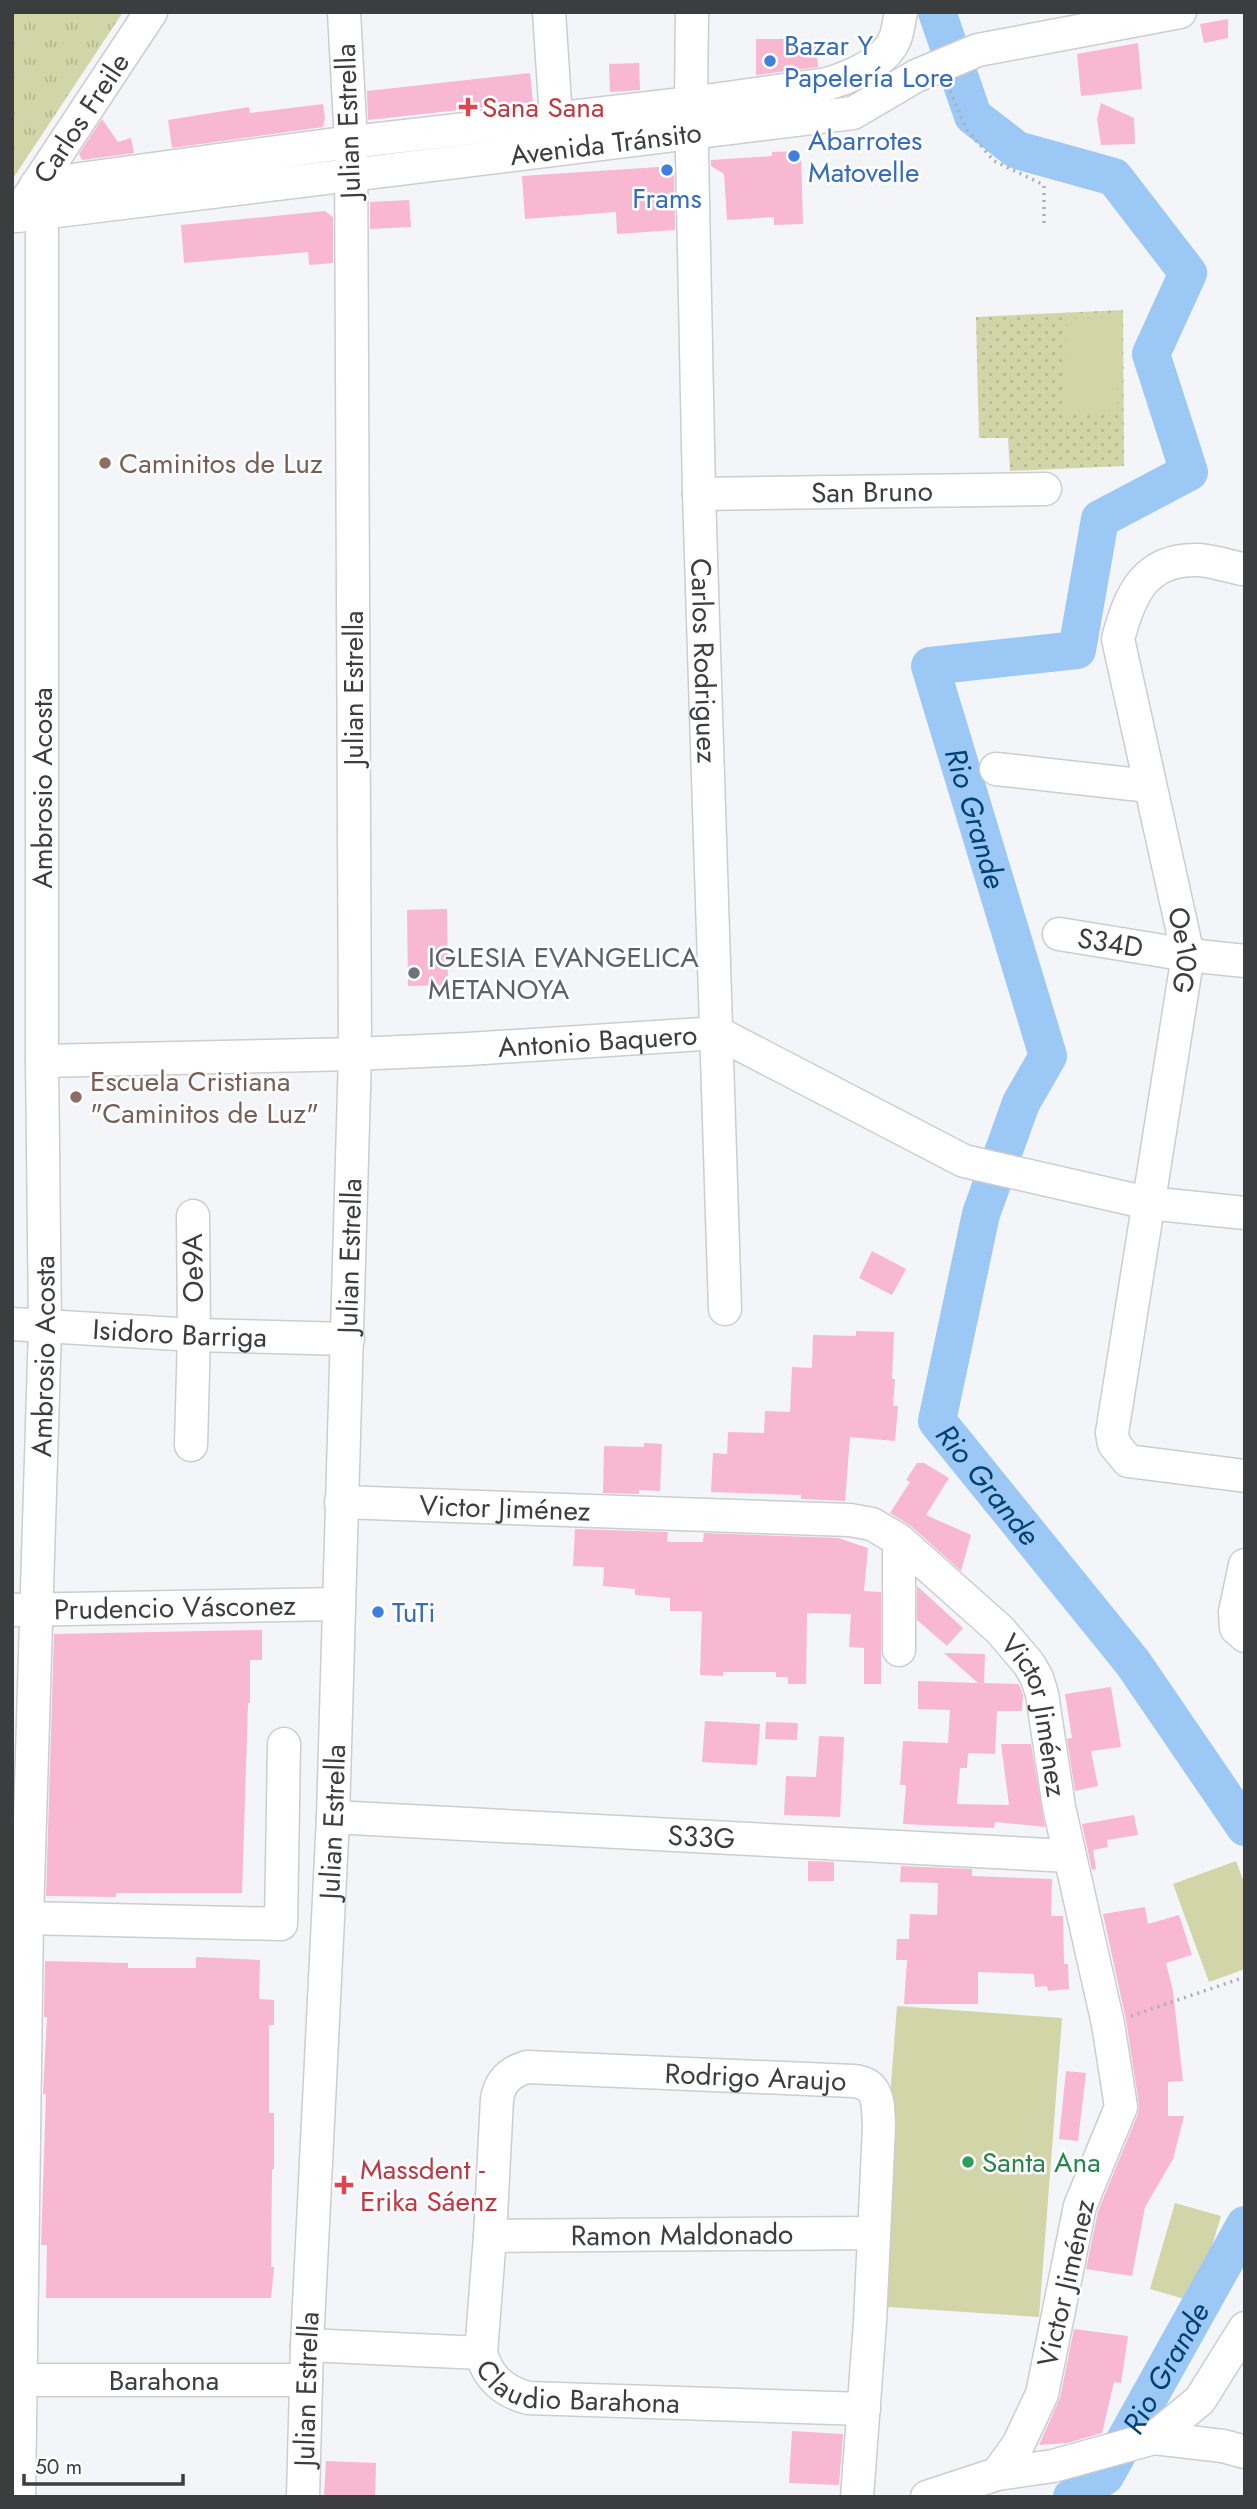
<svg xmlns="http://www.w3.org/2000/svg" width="1257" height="2509" font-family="Jost,sans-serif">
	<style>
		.grass { fill: url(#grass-tufts) }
		.park { fill: url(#park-dots) }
		.pitch { fill: #d2d5a7 }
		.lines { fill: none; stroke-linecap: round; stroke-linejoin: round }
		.river { stroke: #9cc8f6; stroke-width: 38 }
		.building { fill: #f8b8d1 }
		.minor-casing { stroke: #cbcdd0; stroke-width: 35 }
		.path { stroke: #acaeb1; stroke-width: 3.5; stroke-dasharray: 2 5; stroke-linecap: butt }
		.minor { stroke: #fff; stroke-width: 32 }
		.shop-dot { fill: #3f7fe0; stroke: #fff; stroke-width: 2.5 }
		.health-dot { fill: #e0444e; stroke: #fff; stroke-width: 2.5 }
		.education-dot { fill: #8d6e63; stroke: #fff; stroke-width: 2.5 }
		.worship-dot { fill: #6b7280; stroke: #fff; stroke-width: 2.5 }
		.leisure-dot { fill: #2e9e5b; stroke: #fff; stroke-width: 2.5 }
		.labels { text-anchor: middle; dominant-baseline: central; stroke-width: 5; stroke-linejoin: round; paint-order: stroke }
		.shop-label { font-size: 28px; fill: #366cbe; stroke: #fff; text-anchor: start }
		.health-label { font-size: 28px; fill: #be3a42; stroke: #fff; text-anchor: start }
		.street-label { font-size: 28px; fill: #3c3d3e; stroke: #fff }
		.education-label { font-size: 28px; fill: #785e54; stroke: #fff; text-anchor: start }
		.worship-label { font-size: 28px; fill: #5b616d; stroke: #fff; text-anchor: start }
		.leisure-label { font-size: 28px; fill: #27864d; stroke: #fff; text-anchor: start }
		.water-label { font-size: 30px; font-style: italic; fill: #004073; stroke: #fff }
	</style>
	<defs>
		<pattern id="grass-tufts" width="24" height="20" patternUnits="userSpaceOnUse" patternTransform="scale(1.75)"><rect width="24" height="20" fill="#d2d5a7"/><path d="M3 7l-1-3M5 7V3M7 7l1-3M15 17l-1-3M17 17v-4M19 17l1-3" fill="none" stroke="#b5b891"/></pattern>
		<pattern id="park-dots" width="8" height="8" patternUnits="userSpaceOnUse" patternTransform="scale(1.75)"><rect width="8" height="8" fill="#d2d5a7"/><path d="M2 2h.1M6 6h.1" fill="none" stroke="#b5b891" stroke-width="1.8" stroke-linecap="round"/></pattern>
	</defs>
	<rect width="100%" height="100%" fill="#f3f5f9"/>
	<!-- grass -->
	<polygon class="grass" points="12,12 123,12 12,180"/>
	<!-- park -->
	<polygon class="park" points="1123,310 1124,466 1010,471 1008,438 979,438 976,317"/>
	<!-- pitch -->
	<g class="pitch">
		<polygon points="1120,317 1117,410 1065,414 1067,318"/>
		<polygon points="1236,1861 1245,1885 1245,1969 1209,1982 1173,1884"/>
		<polygon points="897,2006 1062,2018 1039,2317 874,2306"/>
		<polygon points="1175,2203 1221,2216 1195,2302 1150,2289"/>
	</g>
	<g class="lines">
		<!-- river -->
		<g class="river">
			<path id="s1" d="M937 12 973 116 1017 150 1114 177 1188 273 1151 354 1189 472 1100 519 1077 650 930 666 1048 1056 1021 1103 981 1214 937 1421 1133 1663 1245 1827"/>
			<path id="s2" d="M1072 2497 1105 2476 1245 2225"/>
		</g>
	</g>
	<!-- building -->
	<g class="building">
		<polygon points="1228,19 1228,38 1204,43 1200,24"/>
		<polygon points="756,39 784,39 784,44 816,41 818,67 756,75"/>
		<polygon points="1138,43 1142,89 1081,96 1077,54"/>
		<polygon points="639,63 640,90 610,92 609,64"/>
		<polygon points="530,73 533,102 368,120 367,91"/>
		<polygon points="1101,103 1134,118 1135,144 1101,145 1097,119"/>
		<polygon points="323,104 325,118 323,127 172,148 168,120 249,107 250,113"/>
		<polygon points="102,119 118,142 131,138 134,153 82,160 79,154"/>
		<polygon points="801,151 803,224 774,225 774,217 727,220 724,174 711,166 711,160 772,156 772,152"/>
		<polygon points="674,166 675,230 617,234 616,212 525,219 522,176"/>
		<polygon points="409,200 411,227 370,229 370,202"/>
		<polygon points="325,211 333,217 333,263 309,265 308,252 184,263 181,225"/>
		<polygon points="447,909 448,985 408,986 407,910"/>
		<polygon points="872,1251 906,1269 892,1295 859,1278"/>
		<polygon points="856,1331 894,1332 892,1379 895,1379 893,1406 898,1406 895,1441 850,1437 845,1501 801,1499 801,1495 711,1492 713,1453 727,1454 728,1432 764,1433 765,1411 790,1412 792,1367 812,1368 813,1335 856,1336"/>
		<polygon points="644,1443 662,1444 660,1491 639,1490 639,1494 603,1493 604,1446 644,1447"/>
		<polygon points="917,1463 924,1463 949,1478 926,1515 971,1535 961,1571 911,1526 890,1513 910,1482 906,1480"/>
		<polygon points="575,1529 668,1532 667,1542 703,1542 704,1533 838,1538 868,1548 864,1591 881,1592 881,1684 864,1684 864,1648 849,1647 851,1614 807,1613 806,1684 788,1684 788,1677 776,1677 776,1672 723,1672 723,1676 700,1675 702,1611 670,1611 670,1598 635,1595 635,1589 603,1586 604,1567 573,1566"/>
		<polygon points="917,1586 963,1628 947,1646 917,1620"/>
		<polygon points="262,1630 262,1660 250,1660 250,1703 248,1703 242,1893 116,1893 116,1897 46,1896 54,1634"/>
		<polygon points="944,1653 985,1654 984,1683 1019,1684 1023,1695 1022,1711 997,1711 995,1754 968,1753 967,1768 960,1768 957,1804 1009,1805 1001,1744 1031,1744 1045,1827 995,1822 994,1828 903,1824 906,1785 900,1785 903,1741 948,1743 950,1710 918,1709 918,1681 978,1683"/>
		<polygon points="1111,1687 1121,1747 1091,1751 1098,1786 1075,1791 1067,1739 1072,1738 1065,1694"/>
		<polygon points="705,1721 760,1724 757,1765 702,1762"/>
		<polygon points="766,1722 798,1723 797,1740 765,1739"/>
		<polygon points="819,1736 844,1737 840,1817 784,1815 786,1776 816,1777"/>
		<polygon points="1134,1815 1138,1835 1107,1840 1108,1847 1093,1850 1096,1869 1092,1870 1082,1824"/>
		<polygon points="808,1861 834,1862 834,1881 808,1881"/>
		<polygon points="901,1866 972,1869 972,1876 1052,1879 1051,1916 1063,1916 1064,1964 1068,1964 1069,1989 1048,1991 1047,1986 1035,1987 1034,1974 978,1972 978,2004 904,2004 907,1960 896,1960 897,1939 909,1939 910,1914 937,1915 938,1883 900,1882"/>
		<polygon points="1145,1907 1148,1924 1179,1915 1192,1955 1166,1963 1173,1991 1183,2081 1168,2082 1168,2116 1184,2116 1173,2159 1145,2207 1132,2276 1086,2269 1098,2211 1138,2114 1139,2105 1126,2020 1103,1914"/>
		<polygon points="196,1957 260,1960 259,1999 274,2000 274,2025 269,2025 269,2113 274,2113 274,2169 272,2169 271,2267 274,2267 271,2298 46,2298 47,2245 41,2245 46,2094 43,2094 47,2017 44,2017 45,1961 128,1963 128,1968 196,1968"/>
		<polygon points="1066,2071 1086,2073 1078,2141 1059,2139"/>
		<polygon points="1074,2329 1128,2336 1121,2383 1114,2382 1102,2433 1067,2443 1039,2445 1060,2398"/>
		<polygon points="792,2431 843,2434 839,2485 789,2483"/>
		<polygon points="326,2461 376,2463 375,2497 324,2497"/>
	</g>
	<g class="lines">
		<!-- minor casing -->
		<g class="minor-casing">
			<g id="minor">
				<polyline points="549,12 556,118"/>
				<path id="s3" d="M692 12 691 103 699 494 725 1309"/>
				<path d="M36 185 351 142 691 103 827 84C850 77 885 63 895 39 898 31 899 21 901 12"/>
				<path id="s4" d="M28 198 151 12"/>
				<path id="s5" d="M17 216 853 113 916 76 978 50 1180 12"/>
				<path id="s6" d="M699 494 1045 489"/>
				<path id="s7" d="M1242 569C1228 566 1213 561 1199 560 1145 558 1130 594 1118 639L1188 955 1112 1433 1114 1444 1128 1461 1245 1476"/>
				<polyline points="996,769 1149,786"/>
				<path id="s8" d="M1059 934 1188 955 1245 961"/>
				<path id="s9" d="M42 1061 355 1054 468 1049 718 1033 964 1161 1148 1203 1245 1213"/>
				<path id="s10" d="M12 1324 194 1335 348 1339"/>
				<polyline points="191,1445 194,1335 193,1216"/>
				<path id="s11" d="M341 1502 850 1520 872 1524 899 1540 1000 1630 1029 1664 1037 1678 1042 1694 1059 1807 1108 2024 1121 2107 1080 2206 1042 2394 1018 2445 997 2474"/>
				<polyline points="899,1540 899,1650"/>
				<polyline points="1245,1565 1235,1612 1236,1628 1245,1636"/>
				<path id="s12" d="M12 1610 338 1604"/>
				<path id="s13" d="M333 1817 1069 1856"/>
				<polyline points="27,1918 281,1924 284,1744"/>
				<path id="s14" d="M490 2236 874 2233"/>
				<path id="s15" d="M307 2345 481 2353C488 2378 503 2391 528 2398L864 2409"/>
				<path id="s16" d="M481 2353 490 2236 497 2099C500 2081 510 2072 527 2067L853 2081C880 2083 878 2105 879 2127L870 2322 857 2497"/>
				<path id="s17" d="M20 2380H306"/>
				<polyline points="1154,2438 1223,2446 1245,2452"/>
				<path id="s18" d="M19 2497 27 1918 45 1327 42 1061V214"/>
				<path id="s19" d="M303 2497 307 2345 333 1817 355 1054 351 142 344 12"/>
				<polyline points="927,2497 997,2474 1053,2466 1154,2438 1200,2400 1245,2328"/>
			</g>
		</g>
		<!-- path -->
		<g class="path">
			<polyline points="950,91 967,130 994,161 1044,185 1044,225"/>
			<polyline points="1131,2016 1245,1977"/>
		</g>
		<!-- minor -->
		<use href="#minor" class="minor"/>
	</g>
	<!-- markers -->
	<g class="shop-dot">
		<circle cx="770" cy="61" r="7"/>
		<circle cx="794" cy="156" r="7"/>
		<circle cx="667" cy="170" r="7"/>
		<circle cx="378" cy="1612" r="7"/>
	</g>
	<g class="health-dot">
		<path d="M464.5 96.5h7v7h7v7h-7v7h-7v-7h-7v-7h7z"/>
		<path d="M340.5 2174.5h7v7h7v7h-7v7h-7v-7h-7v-7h7z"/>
	</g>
	<g class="education-dot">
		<circle cx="105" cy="463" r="7"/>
		<circle cx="76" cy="1097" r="7"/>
	</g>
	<circle class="worship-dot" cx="414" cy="973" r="7"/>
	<circle class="leisure-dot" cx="968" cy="2162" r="7"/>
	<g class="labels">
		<!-- shop labels -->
		<g class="shop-label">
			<text x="784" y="45">Bazar Y<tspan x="784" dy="32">Papelería Lore</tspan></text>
			<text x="808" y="140">Abarrotes<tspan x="808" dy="32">Matovelle</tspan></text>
			<text x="667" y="198" text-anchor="middle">Frams</text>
			<text x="392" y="1612">TuTi</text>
		</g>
		<!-- health labels -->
		<g class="health-label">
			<text x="482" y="107">Sana Sana</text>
			<text x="360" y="2169">Massdent -<tspan x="360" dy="32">Erika Sáenz</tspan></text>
		</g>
		<!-- street labels -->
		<g class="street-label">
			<text stroke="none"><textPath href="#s4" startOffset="96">Carlos Freile</textPath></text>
			<text transform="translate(348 121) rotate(-92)">Julian Estrella</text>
			<text stroke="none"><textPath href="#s5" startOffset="593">Avenida Tránsito</textPath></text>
			<text stroke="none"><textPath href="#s6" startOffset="173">San Bruno</textPath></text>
			<text stroke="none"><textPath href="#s3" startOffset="649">Carlos Rodriguez</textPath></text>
			<text transform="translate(353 688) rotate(-90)">Julian Estrella</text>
			<text transform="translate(42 788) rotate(-90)">Ambrosio Acosta</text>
			<text stroke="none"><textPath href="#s8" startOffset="52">S34D</textPath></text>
			<text stroke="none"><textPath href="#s7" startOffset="488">Oe10G</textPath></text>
			<text stroke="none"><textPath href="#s9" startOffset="556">Antonio Baquero</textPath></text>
			<text stroke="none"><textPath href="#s19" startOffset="1242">Julian Estrella</textPath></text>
			<text transform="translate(193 1268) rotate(-91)">Oe9A</text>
			<text stroke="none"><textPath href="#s10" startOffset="168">Isidoro Barriga</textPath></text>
			<text stroke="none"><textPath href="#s18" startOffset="1141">Ambrosio Acosta</textPath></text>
			<text stroke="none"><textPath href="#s11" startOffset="164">Victor Jiménez</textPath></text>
			<text stroke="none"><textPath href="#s12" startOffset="163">Prudencio Vásconez</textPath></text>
			<text stroke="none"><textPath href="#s11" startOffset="794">Victor Jiménez</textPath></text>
			<text stroke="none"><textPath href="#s19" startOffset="676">Julian Estrella</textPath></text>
			<text stroke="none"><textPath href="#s13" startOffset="369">S33G</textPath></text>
			<text stroke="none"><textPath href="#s16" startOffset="530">Rodrigo Araujo</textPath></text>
			<text stroke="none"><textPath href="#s14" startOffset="192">Ramon Maldonado</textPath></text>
			<text transform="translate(1066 2283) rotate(-77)">Victor Jiménez</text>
			<text stroke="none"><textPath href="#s15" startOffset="289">Claudio Barahona</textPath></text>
			<text stroke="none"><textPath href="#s17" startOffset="144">Barahona</textPath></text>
			<text stroke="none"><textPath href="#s19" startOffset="108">Julian Estrella</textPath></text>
		</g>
		<!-- education labels -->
		<g class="education-label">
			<text x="119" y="463">Caminitos de Luz</text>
			<text x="90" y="1081">Escuela Cristiana<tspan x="90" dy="32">"Caminitos de Luz"</tspan></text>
		</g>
		<!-- worship labels -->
		<g class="worship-label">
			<text x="428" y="957">IGLESIA EVANGELICA<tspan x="428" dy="32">METANOYA</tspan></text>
		</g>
		<!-- leisure labels -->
		<g class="leisure-label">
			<text x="982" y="2162">Santa Ana</text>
		</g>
		<!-- water labels -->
		<g class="water-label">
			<text stroke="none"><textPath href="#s1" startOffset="1141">Rio Grande</textPath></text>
			<text stroke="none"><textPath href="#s1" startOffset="1855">Rio Grande</textPath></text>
			<text stroke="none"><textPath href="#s2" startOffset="163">Rio Grande</textPath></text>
		</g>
	</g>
	<!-- border -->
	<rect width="1257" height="2509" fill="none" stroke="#3c3d3e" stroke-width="28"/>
	<!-- scale -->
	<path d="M24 2474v10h159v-10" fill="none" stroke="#3c3d3e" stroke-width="3.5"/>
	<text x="35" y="2474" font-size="21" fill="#3c3d3e" stroke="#ffffff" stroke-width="5" paint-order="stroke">50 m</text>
</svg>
